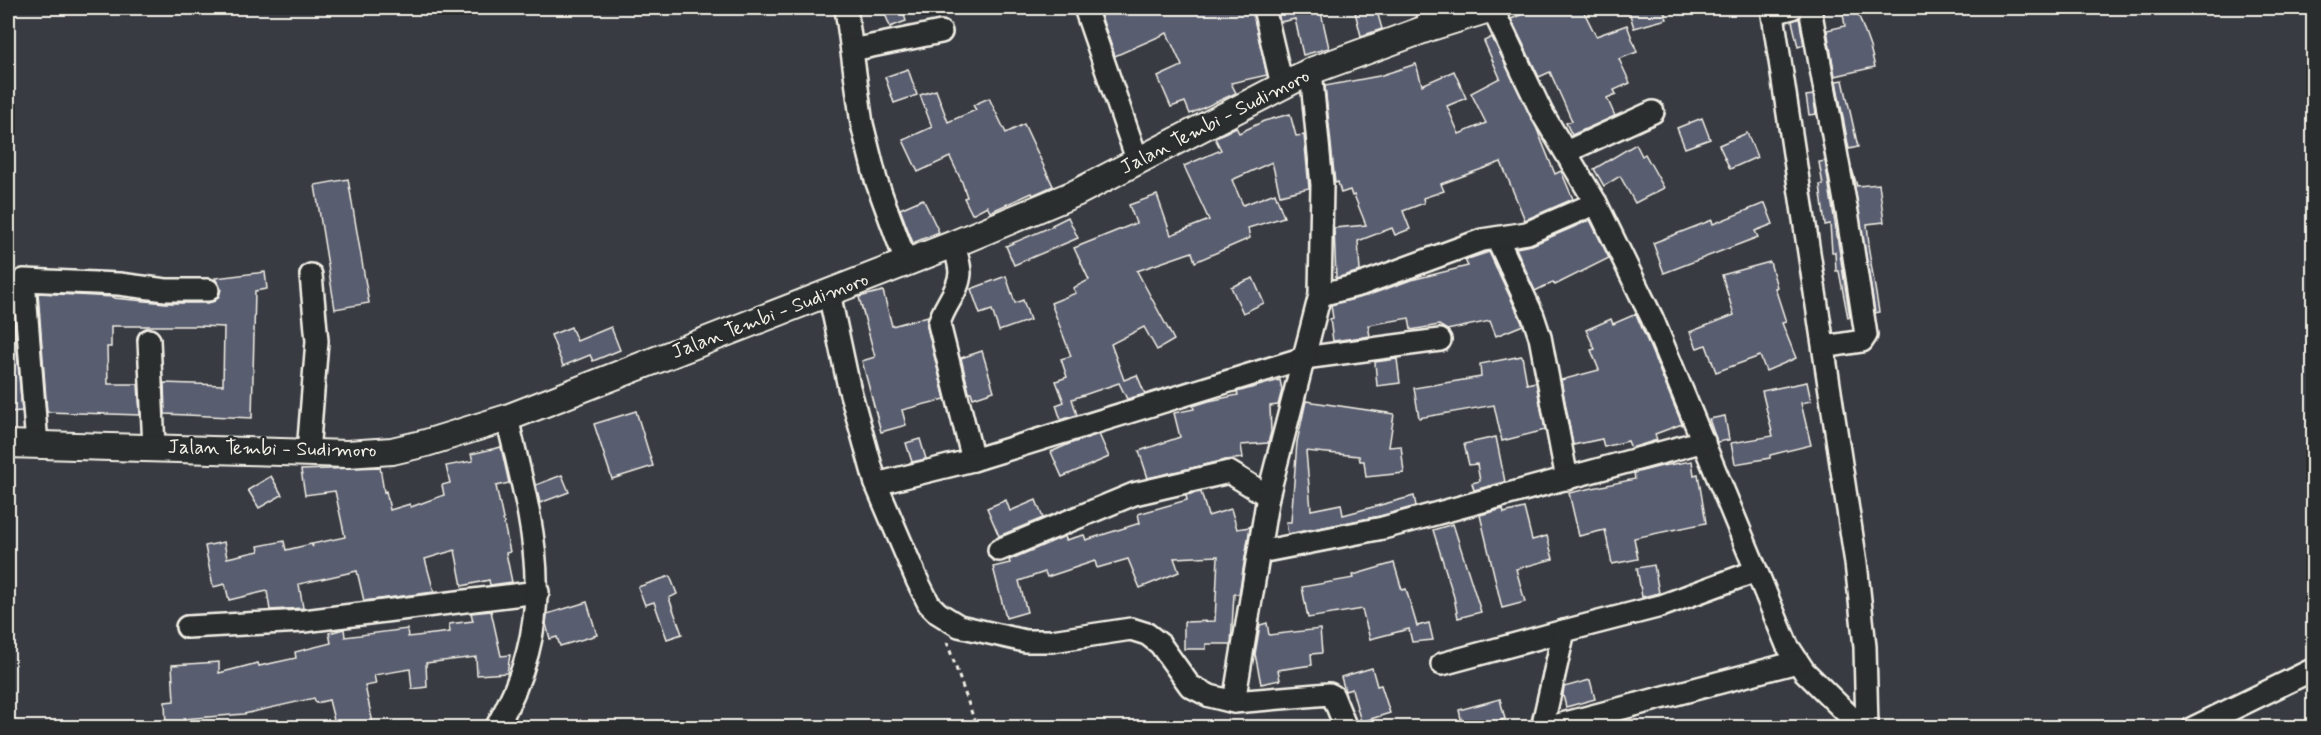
<svg xmlns="http://www.w3.org/2000/svg" width="2321" height="735" font-family="Mynerve,sans-serif">
	<style>
		.building { fill: #595d6f; stroke: #f4f1e8; stroke-width: 1.5 }
		.lines { fill: none; stroke-linecap: round; stroke-linejoin: round }
		.minor-casing { stroke: #f4f1e8; stroke-width: 26 }
		.major-casing { stroke: #f4f1e8; stroke-width: 30 }
		.path { stroke: #f4f1e8; stroke-width: 3; stroke-dasharray: 4.5 4.5; stroke-linecap: butt }
		.minor { stroke: #2a2d2e; stroke-width: 21 }
		.major { stroke: #2a2d2e; stroke-width: 26 }
		.labels { text-anchor: middle; dominant-baseline: central; stroke-width: 5; stroke-linejoin: round; paint-order: stroke }
		.street-label { font-size: 20px; fill: #f4f1e8; stroke: #2a2d2e }
	</style>
	<rect width="100%" height="100%" fill="#383b42"/>
	<filter id="ink" filterUnits="userSpaceOnUse"><feTurbulence type="fractalNoise" baseFrequency=".0167" numOctaves="2"/><feDisplacementMap in="SourceGraphic" scale="12" xChannelSelector="R" yChannelSelector="G"/><feConvolveMatrix kernelMatrix="1 2 1 2 8 2 1 2 1" color-interpolation-filters="sRGB"/></filter>
	<g filter="url(#ink)">
		<!-- building -->
		<g class="building">
			<polygon points="883,8 902,8 906,21 890,27"/>
			<polygon points="1113,8 1252,8 1267,75 1231,83 1236,93 1190,114 1185,102 1171,107 1158,77 1182,66 1167,33 1115,56 1100,13"/>
			<polygon points="1277,8 1320,8 1329,48 1303,55 1295,19 1280,22"/>
			<polygon points="1354,8 1376,8 1382,29 1361,36"/>
			<polygon points="1537,8 1582,8 1596,36 1627,25 1637,52 1619,59 1630,83 1614,90 1616,94 1607,98 1615,116 1572,135 1566,123 1572,121 1550,72 1539,77 1511,19"/>
			<polygon points="1628,8 1663,8 1667,19 1634,28"/>
			<polygon points="1842,8 1856,8 1870,47 1875,67 1835,76 1827,30 1845,26"/>
			<polygon points="1799,18 1804,45 1798,47 1792,21"/>
			<polygon points="1492,37 1536,127 1555,174 1561,171 1573,199 1525,220 1501,162 1441,184 1444,191 1423,198 1424,203 1403,211 1410,229 1395,235 1392,228 1358,241 1360,271 1336,278 1334,228 1366,225 1354,195 1352,196 1350,190 1341,193 1338,182 1335,183 1325,86 1379,76 1416,64 1422,85 1454,71 1466,98 1447,106 1459,134 1486,123 1471,93 1500,78 1484,41"/>
			<polygon points="908,69 917,95 894,103 885,77"/>
			<polygon points="1843,80 1858,147 1849,149 1836,81"/>
			<polygon points="936,90 948,122 976,110 973,105 989,98 1006,133 1024,124 1053,186 1033,195 1032,193 990,212 987,206 972,214 964,198 967,197 962,182 950,157 918,172 903,140 932,127 920,95"/>
			<polygon points="1813,95 1816,114 1809,115 1806,96"/>
			<polygon points="1290,114 1296,136 1304,135 1309,188 1280,195 1272,162 1232,180 1243,205 1275,193 1284,217 1248,228 1250,238 1195,262 1192,252 1137,271 1174,340 1157,350 1144,327 1111,344 1124,380 1137,375 1145,394 1127,399 1119,383 1072,399 1077,415 1061,420 1056,405 1064,402 1056,381 1067,377 1061,359 1071,356 1051,303 1076,293 1073,288 1089,280 1074,248 1136,223 1129,205 1157,195 1171,235 1209,220 1184,166 1221,150 1215,138 1236,127 1239,133 1264,121"/>
			<polygon points="1702,118 1710,139 1685,148 1677,128"/>
			<polygon points="1747,133 1757,157 1730,169 1719,145"/>
			<polygon points="1636,144 1642,156 1645,154 1664,188 1635,203 1620,176 1604,186 1594,169"/>
			<polygon points="1825,161 1850,317 1848,318 1839,271 1836,271 1835,252 1832,252 1830,224 1825,225 1820,185 1823,185 1819,162"/>
			<polygon points="1852,169 1857,186 1879,184 1884,222 1867,224 1869,245 1868,245 1879,312 1875,313"/>
			<polygon points="348,179 369,303 335,309 315,185"/>
			<polygon points="923,199 939,232 913,243 900,209"/>
			<polygon points="1765,203 1773,224 1755,231 1758,237 1664,273 1653,243 1712,220 1713,224"/>
			<polygon points="1068,217 1078,238 1014,265 1006,246 1053,226 1052,225"/>
			<polygon points="1590,220 1609,258 1555,285 1553,282 1535,291 1516,248 1532,245"/>
			<polygon points="1489,252 1523,325 1496,336 1490,321 1447,330 1439,325 1411,330 1409,318 1368,325 1370,336 1333,341 1330,319 1333,318 1331,305 1366,296 1411,280 1468,266 1465,260"/>
			<polygon points="1770,262 1777,287 1775,288 1786,322 1782,323 1796,358 1766,371 1760,356 1716,372 1706,345 1697,348 1690,332 1734,315 1722,275"/>
			<polygon points="265,272 267,289 255,291 252,418 165,414 164,383 223,385 224,327 199,326 111,326 111,347 107,347 108,384 138,384 140,415 47,412 38,293 114,297 114,298 166,303 208,303 215,301 219,296 221,289 215,278"/>
			<polygon points="1006,276 1015,303 1023,300 1030,320 999,331 992,310 980,314 971,289"/>
			<polygon points="1253,278 1264,303 1243,313 1231,287"/>
			<polygon points="883,291 892,326 928,316 927,327 945,399 902,410 906,425 881,432 862,361 875,357 859,297"/>
			<polygon points="12,293 22,411 8,412 8,294"/>
			<polygon points="1636,314 1682,424 1655,434 1657,440 1631,448 1628,441 1604,447 1602,439 1573,445 1561,380 1599,370 1591,350 1595,349 1586,330 1611,319 1613,324"/>
			<polygon points="571,327 577,341 611,327 620,350 593,361 590,355 563,366 551,335"/>
			<polygon points="982,351 994,391 973,398 971,392 969,392 961,358"/>
			<polygon points="1522,356 1527,384 1536,382 1545,430 1502,441 1494,405 1419,418 1414,388 1481,377 1480,364"/>
			<polygon points="1397,359 1400,383 1377,386 1375,362"/>
			<polygon points="1280,380 1282,390 1278,405 1270,406 1271,432 1268,443 1241,445 1243,458 1226,460 1148,478 1139,451 1180,437 1174,413 1194,409 1193,406 1209,401 1238,395 1237,392"/>
			<polygon points="1807,382 1811,401 1801,403 1811,445 1770,455 1770,458 1735,464 1731,443 1773,436 1762,391"/>
			<polygon points="1306,401 1394,414 1389,447 1401,446 1404,473 1366,477 1364,461 1360,461 1359,456 1306,451 1311,510 1341,504 1343,515 1414,496 1416,506 1380,516 1288,534 1286,522 1291,522 1297,442"/>
			<polygon points="636,411 653,466 612,479 594,424"/>
			<polygon points="1725,416 1729,440 1717,442 1709,419"/>
			<polygon points="1099,434 1109,457 1062,477 1051,452 1069,444"/>
			<polygon points="1496,437 1505,482 1474,490 1472,483 1480,481 1477,464 1469,465 1464,444"/>
			<polygon points="920,439 926,459 912,462 906,443"/>
			<polygon points="501,447 509,483 496,486 510,552 506,553 512,582 490,585 489,580 462,586 455,550 425,559 434,592 364,601 357,571 299,584 303,608 270,610 267,591 229,600 225,584 213,587 205,546 224,542 227,558 259,551 258,546 284,541 286,550 311,544 313,547 312,544 345,537 335,491 305,495 301,470 380,467 384,492 386,491 390,510 410,504 411,507 444,495 442,485 450,483 446,466 473,461 471,454"/>
			<polygon points="1692,461 1694,475 1698,474 1706,523 1634,538 1638,559 1612,564 1605,530 1579,536 1569,493 1635,479 1634,473 1662,466"/>
			<polygon points="562,475 569,492 540,503 536,485"/>
			<polygon points="271,476 282,495 259,508 248,490"/>
			<polygon points="1201,492 1208,516 1231,509 1237,529 1250,527 1239,594 1234,594 1231,644 1206,644 1206,649 1184,649 1184,622 1215,621 1218,556 1174,558 1179,572 1140,588 1128,559 1097,568 1095,561 1047,577 1045,572 1019,581 1027,612 1006,618 993,567 1010,563 1009,560 1065,536 1066,540 1084,535 1086,540 1140,523 1138,514 1187,500 1186,495"/>
			<polygon points="1006,500 1010,511 1036,500 1043,518 999,536 987,508"/>
			<polygon points="1524,508 1532,540 1547,536 1553,559 1516,569 1525,602 1502,608 1480,515 1503,509 1504,513"/>
			<polygon points="1453,524 1481,612 1458,618 1454,597 1433,530"/>
			<polygon points="1394,563 1402,590 1406,589 1417,626 1429,623 1433,640 1412,642 1409,629 1370,639 1362,609 1308,618 1302,587 1354,578 1353,575"/>
			<polygon points="1654,565 1659,593 1642,597 1637,568"/>
			<polygon points="670,576 677,594 669,598 682,634 667,639 654,602 645,605 638,587"/>
			<polygon points="587,602 597,635 560,646 557,637 550,639 546,624 547,614"/>
			<polygon points="491,611 501,656 510,655 507,673 477,675 476,657 426,663 427,687 412,689 410,669 374,675 376,684 365,686 374,728 336,728 329,700 316,703 314,698 244,714 184,719 185,726 166,727 165,702 174,701 172,665 219,662 219,673 258,663 259,666 296,658 295,652 331,643 329,633 344,629 345,637 407,629 408,637 450,632 449,624 473,621 471,613"/>
			<polygon points="1267,623 1269,635 1320,629 1322,653 1311,654 1312,665 1278,670 1280,680 1261,684 1255,654 1260,625"/>
			<polygon points="1372,668 1377,686 1381,685 1390,713 1361,722 1352,689 1345,691 1341,677"/>
			<polygon points="1590,680 1595,699 1566,707 1563,695 1564,687"/>
			<polygon points="1500,699 1505,719 1475,728 1463,728 1459,710"/>
		</g>
		<g class="lines">
			<!-- minor casing -->
			<g class="minor-casing">
				<g id="minor">
					<polyline points="846,8 862,124 876,180 906,262"/>
					<polyline points="1085,8 1138,162"/>
					<polyline points="1264,8 1282,85"/>
					<polyline points="1427,8 1431,27"/>
					<polyline points="1492,8 1542,113 1596,203 1652,318 1787,645 1804,671 1862,728"/>
					<polyline points="1772,8 1856,563 1865,647 1867,728"/>
					<polyline points="1810,8 1848,218 1866,335 1862,341 1824,347"/>
					<polyline points="1773,13 1792,8"/>
					<polyline points="852,50 941,32"/>
					<polyline points="1566,152 1653,112"/>
					<polyline points="1497,238 1533,316 1540,337 1567,479"/>
					<path d="M954 244C956 253 960 264 960 273 959 292 943 306 939 324L973 460"/>
					<polyline points="829,293 849,387 876,484 917,580 929,604 938,613 959,626 1025,641 1052,641 1131,629 1147,634 1160,644 1190,686 1210,696 1234,702 1329,694 1333,696 1346,728"/>
					<polyline points="1320,295 1362,284 1482,240 1527,233 1596,203"/>
					<polyline points="149,340 154,448"/>
					<polyline points="37,445 24,280 119,284 166,290 208,290"/>
					<polyline points="308,453 317,341 311,275"/>
					<polyline points="876,484 973,460 1304,358 1440,340"/>
					<polyline points="999,550 1134,494 1229,472 1268,496"/>
					<polyline points="1260,552 1383,528 1704,441"/>
					<polyline points="187,627 304,621 538,592"/>
					<polyline points="1442,664 1564,631"/>
					<polyline points="1234,702 1268,496 1320,295 1322,185 1311,71"/>
					<path d="M496 728C560 615 535 536 507 418"/>
					<polyline points="1542,728 1564,631 1661,606 1756,571"/>
					<polyline points="1547,728 1797,662"/>
					<polyline points="2193,728 2314,669"/>
				</g>
			</g>
			<!-- major casing -->
			<g class="major-casing">
				<polyline id="major" points="8,444 347,454 392,451 426,443 507,418 954,244 1076,193 1311,71 1431,27 1492,8"/>
			</g>
			<!-- path -->
			<polyline class="path" points="947,642 977,728"/>
			<!-- minor -->
			<use href="#minor" class="minor"/>
			<!-- major -->
			<use href="#major" class="major"/>
		</g>
	</g>
	<g class="labels">
		<!-- street labels -->
		<g class="street-label">
			<text transform="translate(1215 122) rotate(-27)">Jalan Tembi - Sudimoro</text>
			<text transform="translate(770 316) rotate(-21)">Jalan Tembi - Sudimoro</text>
			<text transform="translate(272 449) rotate(1)">Jalan Tembi - Sudimoro</text>
		</g>
	</g>
	<!-- margin -->
	<rect width="2321" height="735" fill="none" stroke="#2a2d2e" stroke-width="30"/>
	<rect x="15" y="15" width="2291" height="705" fill="none" stroke="#f4f1e8" stroke-width="2" filter="url(#ink)"/>
</svg>
